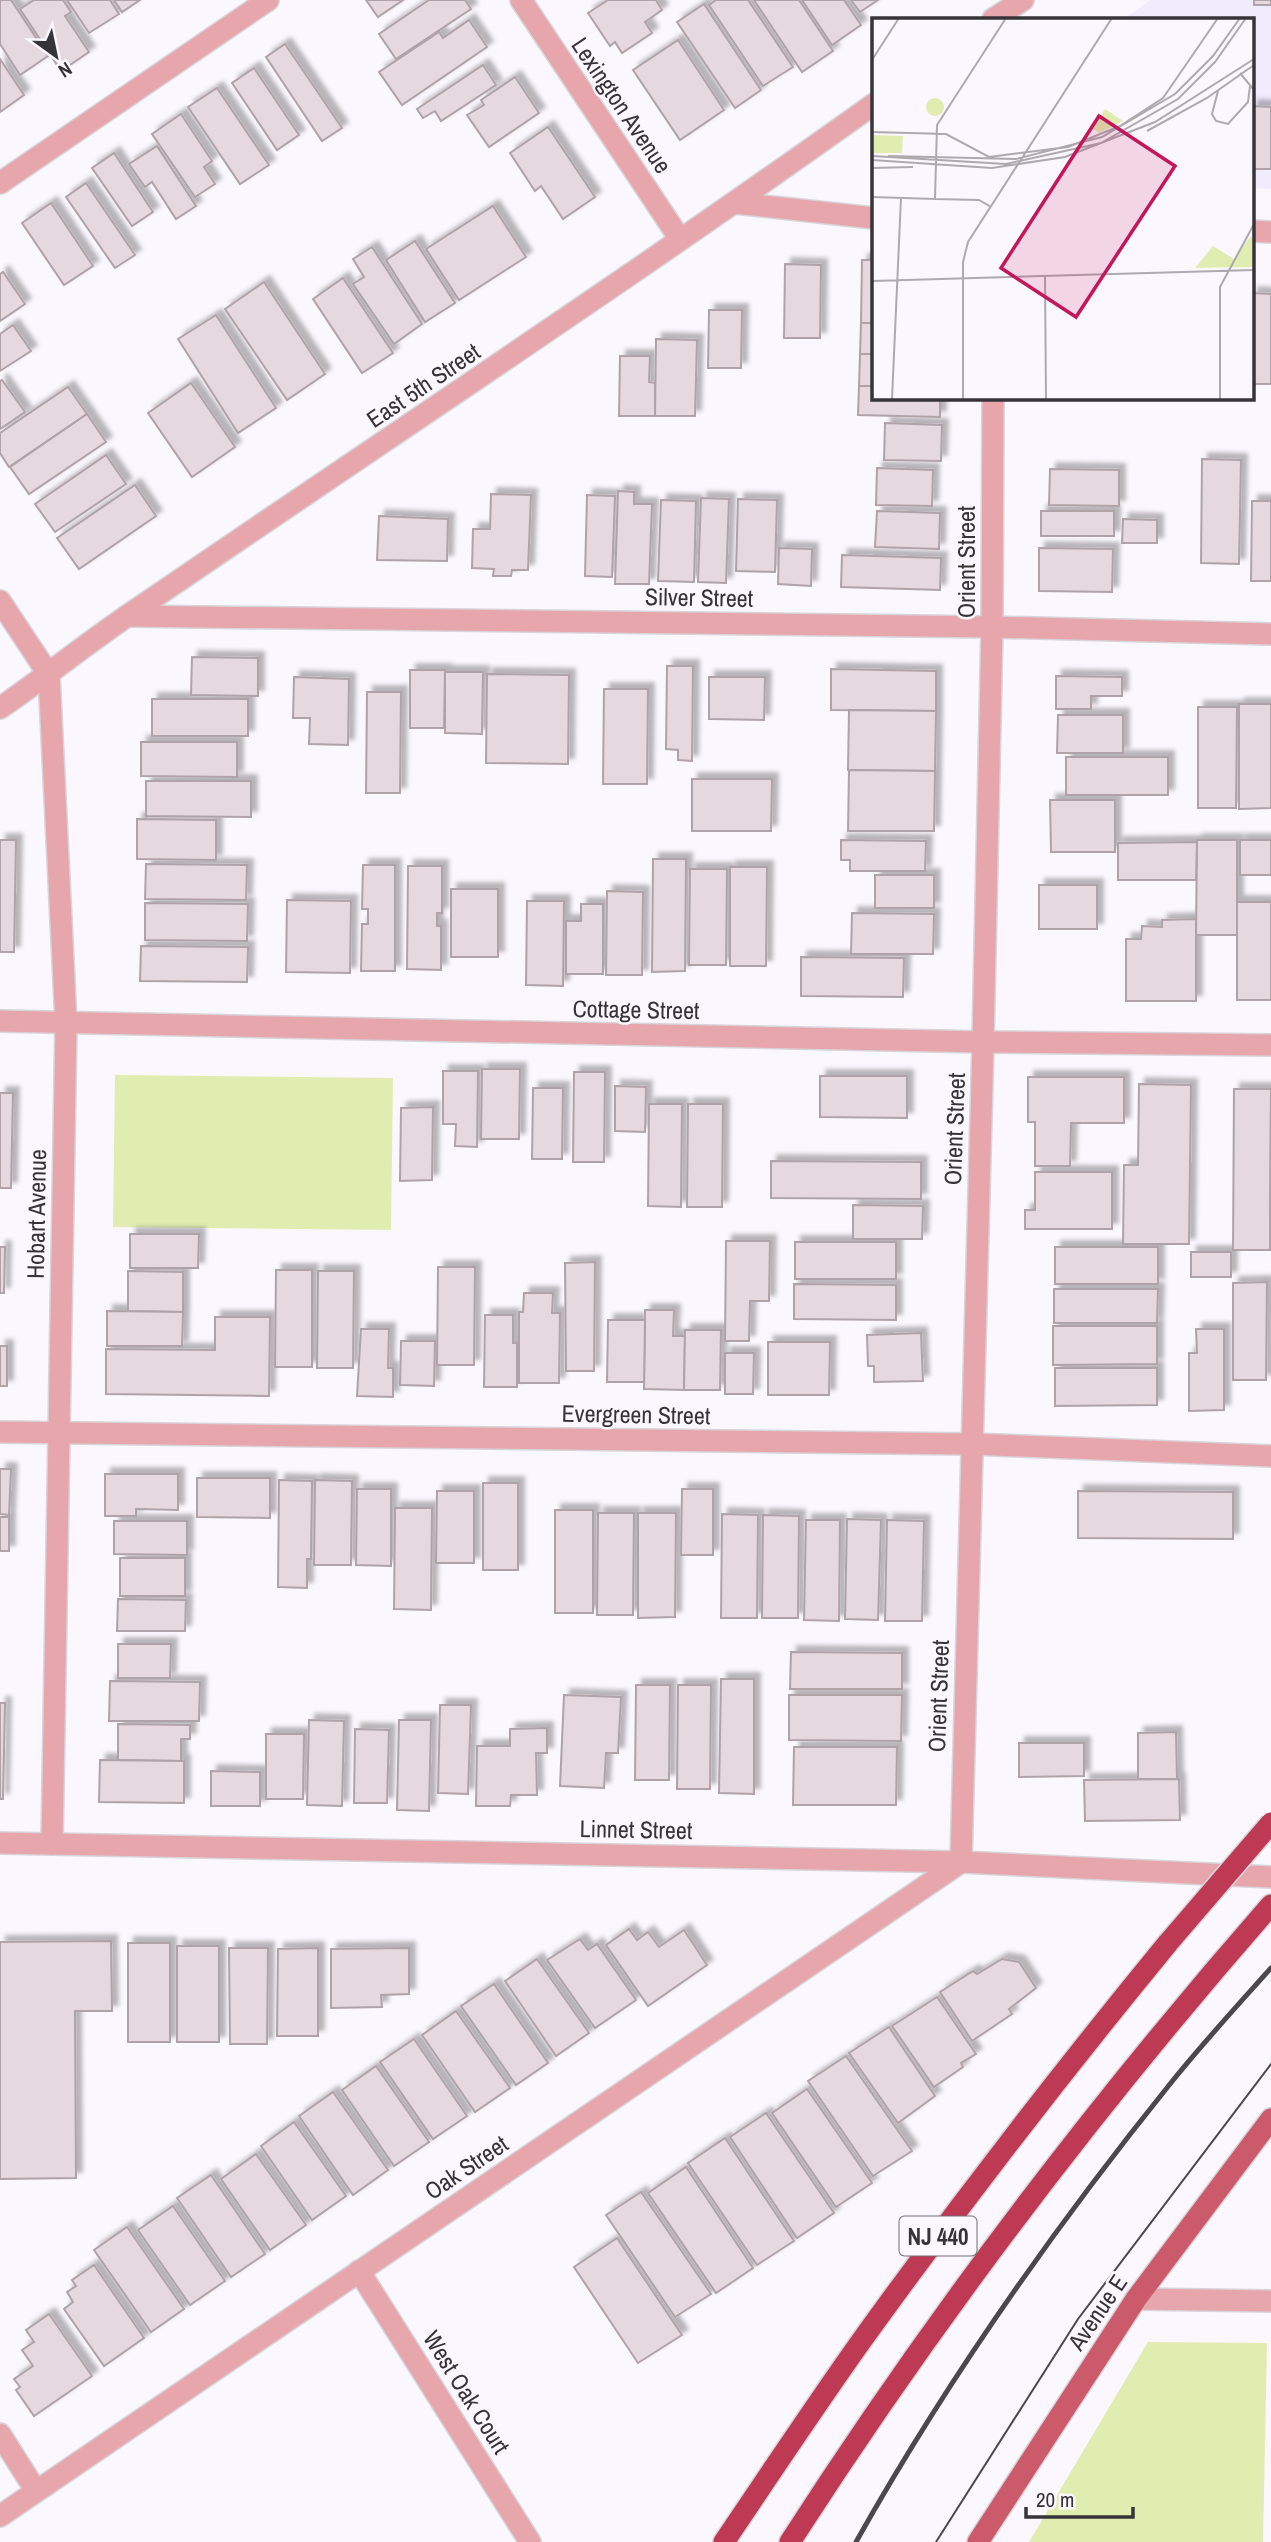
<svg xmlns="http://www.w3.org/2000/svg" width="1271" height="2542" font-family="'Archivo Narrow',sans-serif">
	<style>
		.education { fill: #f0ecfe }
		.green { fill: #e1ecb1 }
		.building { fill: #e5d8de; stroke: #afa3a8; stroke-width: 2; filter: url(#shadow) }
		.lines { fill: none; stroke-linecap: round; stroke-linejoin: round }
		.minor-casing { stroke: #d8d4da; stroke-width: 24 }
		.major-casing { stroke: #d8d4da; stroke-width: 24 }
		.highway-casing { stroke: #d8d4da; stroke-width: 24 }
		.minor { stroke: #e6a6ab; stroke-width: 21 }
		.major { stroke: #cb5a6b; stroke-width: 21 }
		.highway { stroke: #be3954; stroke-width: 21 }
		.tram { stroke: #4a484c; stroke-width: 2 }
		.rail { stroke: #4a484c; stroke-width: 5 }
		.highway-bridge-casing { stroke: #d8d4da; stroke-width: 24; stroke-linecap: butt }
		.highway-bridge { stroke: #be3954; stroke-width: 21 }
		.labels { text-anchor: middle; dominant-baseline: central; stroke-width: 5; stroke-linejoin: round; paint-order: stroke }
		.shield { fill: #fbf7fe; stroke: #716e73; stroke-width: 2 }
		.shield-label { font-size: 23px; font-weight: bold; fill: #363438 }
		.street-label { font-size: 24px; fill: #363438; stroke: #fbf7fe }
		.inset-road { fill: none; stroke: #aca9af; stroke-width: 2 }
		.view { fill: #c2185b; fill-opacity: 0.15; stroke: #c2185b; stroke-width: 3.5 }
		.inset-edge { fill: none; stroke: #363438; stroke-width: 3.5 }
	</style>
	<defs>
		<filter id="shadow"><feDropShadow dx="6" dy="-6" stdDeviation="2" flood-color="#0004"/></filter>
	</defs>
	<rect width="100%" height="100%" fill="#fbf7fe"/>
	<!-- education -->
	<polygon class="education" points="1151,0 1271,0 1271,189 1252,188 1252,19 1123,19"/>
	<!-- green -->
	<g class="green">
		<polygon points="115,1075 393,1078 391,1230 113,1227"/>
		<polygon points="1148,2342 1267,2343 1263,2542 1029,2542"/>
	</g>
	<!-- building -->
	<g class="building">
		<polygon points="0,0 11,0 48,56 20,75 0,44"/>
		<polygon points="34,0 63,0 71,12 65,16 89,52 61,71 20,9"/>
		<polygon points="67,0 110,0 119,14 89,33"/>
		<polygon points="114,0 140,0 122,12"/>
		<polygon points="366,0 403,0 378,17"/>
		<polygon points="429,0 465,0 471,9 396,59 379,34"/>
		<polygon points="608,0 656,0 662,10 645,22 652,33 622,53 615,42 610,46 588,13"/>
		<polygon points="716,0 748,0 793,67 763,86 709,5"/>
		<polygon points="754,0 799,0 833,51 802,72"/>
		<polygon points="802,0 844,0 861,25 832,45"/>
		<polygon points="851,0 878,0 860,12"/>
		<rect x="1254" y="0" width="17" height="5"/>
		<polygon points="704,4 761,90 735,108 677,22"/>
		<polygon points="469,20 487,47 402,105 379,72 439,32 443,38"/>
		<polygon points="678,40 724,110 680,140 633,70"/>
		<polygon points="285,44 342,128 322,141 266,57"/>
		<polygon points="0,59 24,95 0,112"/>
		<polygon points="483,65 496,85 441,121 435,111 423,118 417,109"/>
		<polygon points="254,68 299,135 277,150 232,83"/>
		<polygon points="515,77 539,113 489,147 467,115 484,105 481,100"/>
		<polygon points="217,88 269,165 240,184 188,107"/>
		<polygon points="1252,106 1271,107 1271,169 1252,169"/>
		<polygon points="181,114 212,161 204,167 215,184 195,197 152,134"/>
		<polygon points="548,127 595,197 563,219 541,186 535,191 510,153"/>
		<polygon points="157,146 196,206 176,219 152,182 145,187 129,164"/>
		<polygon points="114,153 153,212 132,226 92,168"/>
		<polygon points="86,183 135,255 115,268 66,197"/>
		<polygon points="51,203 93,266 64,285 22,223"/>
		<polygon points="493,206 526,257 459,300 426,249"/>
		<polygon points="415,241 455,303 425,322 386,260"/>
		<polygon points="372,247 422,324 394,344 353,284 364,277 353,259"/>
		<polygon points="862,260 874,260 874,323 861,323"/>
		<polygon points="785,264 821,265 820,338 784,338"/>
		<polygon points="3,272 25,304 0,321 0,274"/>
		<polygon points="343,278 393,353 362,373 313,299"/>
		<polygon points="264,282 325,374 287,400 225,309"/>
		<polygon points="1252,293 1271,294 1271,384 1252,384"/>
		<polygon points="709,310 742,310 741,368 708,368"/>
		<polygon points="216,315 276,408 238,433 178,339"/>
		<polygon points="861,323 874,323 874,354 860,354"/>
		<polygon points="13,325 31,351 0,371 0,334"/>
		<polygon points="656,339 697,340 695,416 655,416"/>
		<polygon points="860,354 874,354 874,386 859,386"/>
		<polygon points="620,356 650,356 649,382 655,383 655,416 619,416"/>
		<polygon points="2,380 25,412 0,429 0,381"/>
		<polygon points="191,383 235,447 192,477 148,413"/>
		<polygon points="859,386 874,386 874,397 940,397 940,417 858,415"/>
		<polygon points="68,387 87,414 9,467 0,453 0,433"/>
		<polygon points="87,414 106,442 29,494 10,467"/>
		<polygon points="885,423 942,425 941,461 884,460"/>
		<polygon points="106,455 126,484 55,532 35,504"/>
		<polygon points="1202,459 1241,460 1239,564 1201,563"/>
		<polygon points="877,468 933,470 932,506 876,505"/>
		<polygon points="1050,469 1119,470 1119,506 1049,505"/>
		<polygon points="135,485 156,516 79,569 57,538"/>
		<polygon points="618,491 634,492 634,504 652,504 649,584 615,584"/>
		<polygon points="491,494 531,495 528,570 512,570 511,576 493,576 494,569 472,568 473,529 490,529"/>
		<polygon points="587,495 615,496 612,577 585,576"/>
		<polygon points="701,498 729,499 726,583 698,582"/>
		<polygon points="738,499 777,500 775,572 736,571"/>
		<polygon points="661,500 696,501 694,582 658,581"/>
		<polygon points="1252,501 1271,501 1271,581 1251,581"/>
		<polygon points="877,511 940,513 939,549 875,547"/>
		<rect x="1041" y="511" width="73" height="25"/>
		<polygon points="379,516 448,519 447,561 377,560"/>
		<polygon points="1123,519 1157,520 1157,543 1122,543"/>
		<polygon points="779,548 812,549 811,586 778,584"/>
		<polygon points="1039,548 1113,549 1112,592 1039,591"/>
		<polygon points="842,555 941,558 940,590 841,587"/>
		<polygon points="192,657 258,658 258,696 191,695"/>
		<polygon points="667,666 693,666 692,761 678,760 678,750 666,749"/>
		<polygon points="831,669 936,671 936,711 831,710"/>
		<polygon points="410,670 445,670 444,728 410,728"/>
		<polygon points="445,672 483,672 482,734 445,733"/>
		<polygon points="487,674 569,675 568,764 486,763"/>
		<polygon points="1056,676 1122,677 1122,696 1091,696 1091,709 1056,709"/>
		<polygon points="294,677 349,679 348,745 309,744 310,718 293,718"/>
		<polygon points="709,677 765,677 764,720 709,719"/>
		<polygon points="604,689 648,689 647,784 603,784"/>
		<polygon points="367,692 401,692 400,793 366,793"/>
		<rect x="152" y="699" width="96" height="37"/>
		<polygon points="1239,704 1271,704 1271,808 1239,809"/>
		<polygon points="1198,707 1237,707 1236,808 1198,808"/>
		<polygon points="849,710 936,711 935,771 848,770"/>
		<polygon points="1058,715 1123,715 1123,753 1057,753"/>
		<polygon points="141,742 237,742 237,777 141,776"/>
		<rect x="1066" y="757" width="102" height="38"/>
		<polygon points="849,770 935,771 934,831 848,831"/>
		<polygon points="692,779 772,779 771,831 692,831"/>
		<polygon points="146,781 251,781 251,817 146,816"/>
		<polygon points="1050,800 1115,800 1115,852 1051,852"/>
		<polygon points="137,819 216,820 216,860 137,859"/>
		<polygon points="0,840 16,840 14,952 0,952"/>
		<polygon points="841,840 926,841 925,871 850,871 850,860 841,860"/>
		<polygon points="1197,840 1237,840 1237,935 1196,935"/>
		<rect x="1240" y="840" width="31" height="35"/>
		<polygon points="1197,842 1196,880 1118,880 1118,843"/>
		<polygon points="653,859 686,859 685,971 652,972"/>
		<polygon points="146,864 247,865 246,900 145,899"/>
		<polygon points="363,865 395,865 395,971 361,971 362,924 368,924 368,909 362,909"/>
		<polygon points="408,866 442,866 442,913 437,913 437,926 441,926 441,970 407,969"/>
		<polygon points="730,867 767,867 766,966 730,966"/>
		<polygon points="690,869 727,869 726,965 689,965"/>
		<rect x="875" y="875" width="59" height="33"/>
		<rect x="1039" y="885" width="58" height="44"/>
		<rect x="451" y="889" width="47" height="68"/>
		<polygon points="607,891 643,892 642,975 606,975"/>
		<polygon points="287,900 351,901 350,973 286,972"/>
		<polygon points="527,901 564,901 563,986 526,985"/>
		<rect x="1237" y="902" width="34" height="98"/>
		<polygon points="145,903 248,904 247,941 145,940"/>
		<polygon points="581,904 603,904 603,974 566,974 566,921 581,921"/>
		<polygon points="852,913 934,914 933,954 851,954"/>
		<polygon points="1196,919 1196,1001 1126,1001 1126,939 1141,939 1142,926 1162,927 1162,920"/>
		<polygon points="141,946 248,947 247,982 140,981"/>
		<polygon points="801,957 904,958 903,997 801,996"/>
		<polygon points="482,1069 520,1069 519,1139 481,1139"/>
		<polygon points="443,1071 478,1071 477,1147 455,1146 456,1124 443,1124"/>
		<polygon points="574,1072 605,1072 604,1162 573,1162"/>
		<polygon points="820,1076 907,1076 907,1118 820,1117"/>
		<polygon points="1028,1077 1124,1077 1124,1123 1071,1123 1070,1166 1035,1166 1035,1122 1028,1122"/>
		<polygon points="1139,1084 1191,1085 1189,1244 1123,1244 1124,1165 1138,1165"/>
		<polygon points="615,1086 646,1087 645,1132 615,1131"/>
		<polygon points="533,1088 563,1088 562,1159 532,1159"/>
		<polygon points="1234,1089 1271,1089 1270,1250 1233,1250"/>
		<polygon points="1271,1089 1271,1247 1270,1247"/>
		<polygon points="0,1093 13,1093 11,1188 0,1188"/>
		<polygon points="649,1104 682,1104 681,1207 648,1206"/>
		<polygon points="688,1104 723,1104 722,1207 687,1207"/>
		<polygon points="433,1107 432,1180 400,1181 401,1108"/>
		<polygon points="771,1161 921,1162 921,1199 771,1198"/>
		<polygon points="1035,1172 1112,1172 1112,1229 1025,1229 1025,1210 1035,1210"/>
		<polygon points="853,1205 923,1206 922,1239 853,1239"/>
		<polygon points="130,1234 199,1234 198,1268 130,1268"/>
		<polygon points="726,1241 770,1241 769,1301 750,1301 749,1341 725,1341"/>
		<rect x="795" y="1242" width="101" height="37"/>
		<polygon points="0,1247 5,1247 4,1293 0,1293"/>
		<rect x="1055" y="1247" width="103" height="37"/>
		<rect x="1191" y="1252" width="40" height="25"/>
		<polygon points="595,1262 594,1371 566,1371 565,1263"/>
		<polygon points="438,1267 475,1267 474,1365 437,1365"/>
		<polygon points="276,1270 312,1270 312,1367 275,1367"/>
		<polygon points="128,1271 183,1272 183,1312 128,1311"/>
		<polygon points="318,1271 354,1271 353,1368 317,1368"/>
		<polygon points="1267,1282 1266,1380 1233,1380 1233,1283"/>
		<polygon points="794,1284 896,1285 896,1320 794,1319"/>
		<polygon points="1054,1289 1158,1289 1157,1323 1054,1323"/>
		<polygon points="524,1293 553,1293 552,1313 560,1313 559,1383 519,1383 519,1312 523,1312"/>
		<polygon points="645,1310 674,1310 673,1336 685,1336 684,1390 644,1389"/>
		<polygon points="107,1311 183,1312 182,1346 107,1346"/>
		<polygon points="485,1315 513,1315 513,1343 517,1343 517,1387 484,1387"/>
		<polygon points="215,1317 270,1317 269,1396 106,1394 106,1349 215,1350"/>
		<polygon points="608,1320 645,1320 644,1382 607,1382"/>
		<polygon points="1053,1326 1157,1326 1157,1364 1053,1365"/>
		<polygon points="361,1329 389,1329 388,1368 393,1368 393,1397 357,1396"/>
		<polygon points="1196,1329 1224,1329 1224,1410 1189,1411 1189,1353 1197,1353"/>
		<polygon points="685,1330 721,1330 720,1390 684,1390"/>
		<polygon points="921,1333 923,1381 874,1382 874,1366 868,1366 867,1335"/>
		<polygon points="401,1341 435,1341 434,1386 400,1385"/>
		<polygon points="768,1342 830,1342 829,1395 768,1395"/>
		<rect x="0" y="1346" width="7" height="40"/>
		<polygon points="725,1353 754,1353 753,1394 725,1394"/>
		<polygon points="1055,1368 1157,1368 1157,1405 1055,1406"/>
		<polygon points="0,1469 11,1469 9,1515 0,1514"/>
		<polygon points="105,1474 178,1474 178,1510 136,1509 136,1516 105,1516"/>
		<polygon points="197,1478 270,1478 270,1518 197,1517"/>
		<polygon points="279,1480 312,1481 311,1559 307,1559 307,1588 278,1587"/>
		<polygon points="315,1480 352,1481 351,1565 314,1565"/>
		<rect x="483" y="1483" width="35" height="87"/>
		<polygon points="357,1489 391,1489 391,1566 356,1565"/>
		<polygon points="682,1489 713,1489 713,1555 681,1555"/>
		<polygon points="437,1491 474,1491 474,1563 436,1563"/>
		<polygon points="1078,1491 1233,1492 1233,1539 1078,1538"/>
		<polygon points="395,1508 432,1508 431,1610 394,1609"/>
		<rect x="555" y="1510" width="38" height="103"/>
		<polygon points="598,1513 634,1513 633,1615 597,1615"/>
		<polygon points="638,1513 676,1513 675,1617 638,1618"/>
		<polygon points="722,1514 758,1515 757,1618 721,1618"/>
		<polygon points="763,1515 799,1516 798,1618 762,1618"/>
		<rect x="0" y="1517" width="9" height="34"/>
		<polygon points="847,1519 881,1520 878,1620 845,1619"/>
		<polygon points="806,1520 840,1520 839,1621 804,1620"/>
		<polygon points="887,1520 924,1521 922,1621 885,1621"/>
		<polygon points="114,1521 187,1521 187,1555 114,1554"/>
		<rect x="120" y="1558" width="65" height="38"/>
		<polygon points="118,1599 186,1600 185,1631 117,1631"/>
		<polygon points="118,1644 171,1644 170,1678 118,1678"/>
		<polygon points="791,1652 902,1653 902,1689 790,1689"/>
		<polygon points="721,1679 754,1679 754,1794 719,1793"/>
		<polygon points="110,1681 200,1682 199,1721 109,1721"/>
		<polygon points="636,1685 670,1685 669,1780 635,1780"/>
		<polygon points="678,1685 711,1685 710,1789 677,1789"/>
		<polygon points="564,1695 621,1697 618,1753 606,1753 604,1788 560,1786"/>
		<polygon points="789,1695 902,1695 901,1741 789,1740"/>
		<polygon points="0,1703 5,1703 3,1799 0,1799"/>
		<polygon points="440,1705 471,1705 468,1794 438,1793"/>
		<polygon points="309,1720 344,1721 342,1806 307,1805"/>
		<polygon points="399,1720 431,1720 429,1811 397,1810"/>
		<polygon points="118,1724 190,1725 190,1739 181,1739 181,1761 118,1760"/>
		<polygon points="547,1728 547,1753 536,1753 537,1795 511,1795 510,1806 476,1806 477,1746 510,1746 510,1729"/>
		<polygon points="355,1729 389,1730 387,1803 354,1803"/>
		<polygon points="1176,1732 1177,1779 1138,1779 1138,1733"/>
		<polygon points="266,1734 304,1734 303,1799 266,1799"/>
		<polygon points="1019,1743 1084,1743 1084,1776 1019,1777"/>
		<polygon points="794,1747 897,1747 896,1805 793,1805"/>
		<polygon points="100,1760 184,1761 184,1803 99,1802"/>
		<polygon points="211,1771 260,1772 260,1806 211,1806"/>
		<polygon points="1179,1779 1180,1820 1085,1821 1084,1780"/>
		<polygon points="629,1929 637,1940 648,1932 659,1947 684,1930 707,1965 648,2006 606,1945"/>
		<polygon points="580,1939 588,1950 597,1944 636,2000 595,2028 547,1960"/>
		<polygon points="111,1941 112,2011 75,2011 76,2178 0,2179 0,1942"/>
		<rect x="128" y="1943" width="42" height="99"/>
		<rect x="177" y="1946" width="42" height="96"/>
		<polygon points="229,1948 268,1948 267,2044 230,2044"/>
		<polygon points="318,1948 318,2036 277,2036 278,1949"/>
		<polygon points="409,1948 409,1994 381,1995 382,2007 331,2008 331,1949"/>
		<polygon points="537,1959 589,2033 556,2056 505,1981"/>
		<polygon points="1002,1959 1019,1962 1036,1988 1009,2009 1012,2014 972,2041 940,1992 973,1971 977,1974"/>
		<polygon points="494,1984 548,2063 516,2085 461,2006"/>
		<polygon points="937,1997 976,2054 961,2063 963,2067 934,2087 892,2026"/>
		<polygon points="456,2011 510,2088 475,2112 422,2035"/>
		<polygon points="889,2027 935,2096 898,2123 849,2053"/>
		<polygon points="414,2039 467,2116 433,2139 380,2062"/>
		<polygon points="846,2056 912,2151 873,2176 808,2081"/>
		<polygon points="376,2066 429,2142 394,2166 342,2090"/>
		<polygon points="807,2089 872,2183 836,2207 772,2113"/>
		<polygon points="333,2092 388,2170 353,2195 299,2116"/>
		<polygon points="766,2113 834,2213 797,2238 730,2137"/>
		<polygon points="294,2122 346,2196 312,2220 261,2146"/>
		<polygon points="725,2138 794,2241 757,2265 688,2163"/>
		<polygon points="256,2154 306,2225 270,2250 221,2179"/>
		<polygon points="686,2167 753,2268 716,2293 648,2193"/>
		<polygon points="211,2175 265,2254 231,2277 177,2198"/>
		<polygon points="641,2192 711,2294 675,2317 606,2215"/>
		<polygon points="173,2206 225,2281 190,2305 138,2230"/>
		<polygon points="127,2227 184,2309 151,2332 94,2250"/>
		<polygon points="617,2238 682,2335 638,2363 574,2267"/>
		<polygon points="94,2265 144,2338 104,2366 64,2309 73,2302 67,2292 76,2286 72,2280"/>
		<polygon points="49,2314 92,2376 34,2416 16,2390 20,2387 14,2379 33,2366 22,2350 34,2342 26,2330"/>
	</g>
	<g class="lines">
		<!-- minor casing -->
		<g class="minor-casing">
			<g id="minor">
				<polyline points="521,0 680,239"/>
				<polyline points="993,19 1023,0"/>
				<polyline points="0,183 268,0"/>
				<polyline points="735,203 874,218"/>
				<polyline points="1252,231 1271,232"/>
				<polyline points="0,601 49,675 66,1023 52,1844"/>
				<polyline points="127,616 992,627 1271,634"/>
				<path d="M0 708C44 678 86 644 130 614 378 444 629 279 874 104"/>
				<polyline points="0,1021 983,1042 1271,1045"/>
				<polyline points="0,1432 971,1444 1271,1456"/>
				<polyline points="0,1843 961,1862 1271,1877"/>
				<polyline points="359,2271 530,2542"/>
				<polyline points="1136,2299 1271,2301"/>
				<polyline points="0,2434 36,2491"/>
				<polyline points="0,2516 961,1862 983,1042 992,627 993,397"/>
			</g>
		</g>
		<!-- major casing -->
		<g class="major-casing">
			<polyline id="major" points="978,2542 1136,2299 1271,2119"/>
		</g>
		<!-- highway casing -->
		<g class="highway-casing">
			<g id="highway">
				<path d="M724 2542C770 2474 815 2406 862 2340 960 2204 1062 2072 1168 1943"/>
				<path d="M790 2542C934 2318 1096 2105 1271 1905"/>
			</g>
		</g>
		<!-- minor -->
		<use href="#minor" class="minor"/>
		<!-- major -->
		<use href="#major" class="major"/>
		<!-- highway -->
		<use href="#highway" class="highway"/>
		<!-- tram -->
		<polyline class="tram" points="936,2542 1078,2319 1271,2064"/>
		<!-- rail -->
		<path class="rail" d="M856 2542C947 2380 1054 2228 1170 2084 1202 2044 1237 2006 1271 1968"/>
		<!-- highway-bridge casing -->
		<g class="highway-bridge-casing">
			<polyline id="highway-bridge" points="1168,1943 1271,1823"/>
		</g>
		<!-- highway-bridge -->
		<use href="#highway-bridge" class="highway-bridge"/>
	</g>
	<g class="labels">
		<!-- shield labels -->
		<rect class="shield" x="899.5" y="2216.5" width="77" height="39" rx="5"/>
		<g class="shield-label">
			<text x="938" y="2236">NJ 440</text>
		</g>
		<!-- street labels -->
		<g class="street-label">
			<text transform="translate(622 105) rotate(56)">Lexington Avenue</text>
			<text transform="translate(423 385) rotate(-34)">East 5th Street</text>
			<text transform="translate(966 562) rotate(-90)">Orient Street</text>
			<text transform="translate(699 597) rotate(1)">Silver Street</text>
			<text transform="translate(636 1009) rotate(1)">Cottage Street</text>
			<text transform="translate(954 1129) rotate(-88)">Orient Street</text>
			<text transform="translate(36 1214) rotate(-89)">Hobart Avenue</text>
			<text transform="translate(636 1414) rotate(1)">Evergreen Street</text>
			<text transform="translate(938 1696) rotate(-88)">Orient Street</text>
			<text transform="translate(636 1829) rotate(1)">Linnet Street</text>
			<text transform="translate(466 2167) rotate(-34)">Oak Street</text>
			<text transform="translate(1097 2312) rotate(-56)">Avenue E</text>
			<text transform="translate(467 2392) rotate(58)">West Oak Court</text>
		</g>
	</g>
	<!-- overview -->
	<g transform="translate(872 18)">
		<rect width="382" height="382" fill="#fbf7fe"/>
		<path d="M54 89a9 9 0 1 1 18 0a9 9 0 1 1-18 0ZM233 91 251 103 227 115 220 110ZM0 117 31 118 30 135H0ZM378 219 381 220V249L323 250 341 228 362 241Z" fill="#e1ecb1"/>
		<path class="inset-road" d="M0 42 27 0M368 55 382 72M346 73 340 96 344 103 356 106 376 84 378 68M275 113 335 80 382 47M0 114 74 116 117 139 196 129 248 108 291 80 346 0M0 138 134 146 229 125 306 81 343 44 374 0M16 138 144 141 230 119 303 76 341 38 368 0M0 142 120 150 193 139 283 104 382 41M0 150 41 149M0 179 63 181 65 107 134 0M63 181 107 182 119 189M173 259 174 381M0 263 382 252M20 381 29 180M91 381V244L96 224 240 0M348 381V269L382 206"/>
		<path class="view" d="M227 98 303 148 204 299 129 250Z"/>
		<rect width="382" height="382" class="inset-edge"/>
	</g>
	<!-- north arrow -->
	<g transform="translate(56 56) rotate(147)" stroke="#fbf7fe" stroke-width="5" paint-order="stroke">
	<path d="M0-5L12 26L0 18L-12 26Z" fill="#363438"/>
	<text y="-10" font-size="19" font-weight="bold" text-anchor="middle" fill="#363438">N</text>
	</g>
	<!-- scale -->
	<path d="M1026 2507v10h107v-10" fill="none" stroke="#363438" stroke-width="3.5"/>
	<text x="1036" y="2507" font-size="21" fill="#363438" stroke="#fbf7fe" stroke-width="5" paint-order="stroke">20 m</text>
</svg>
